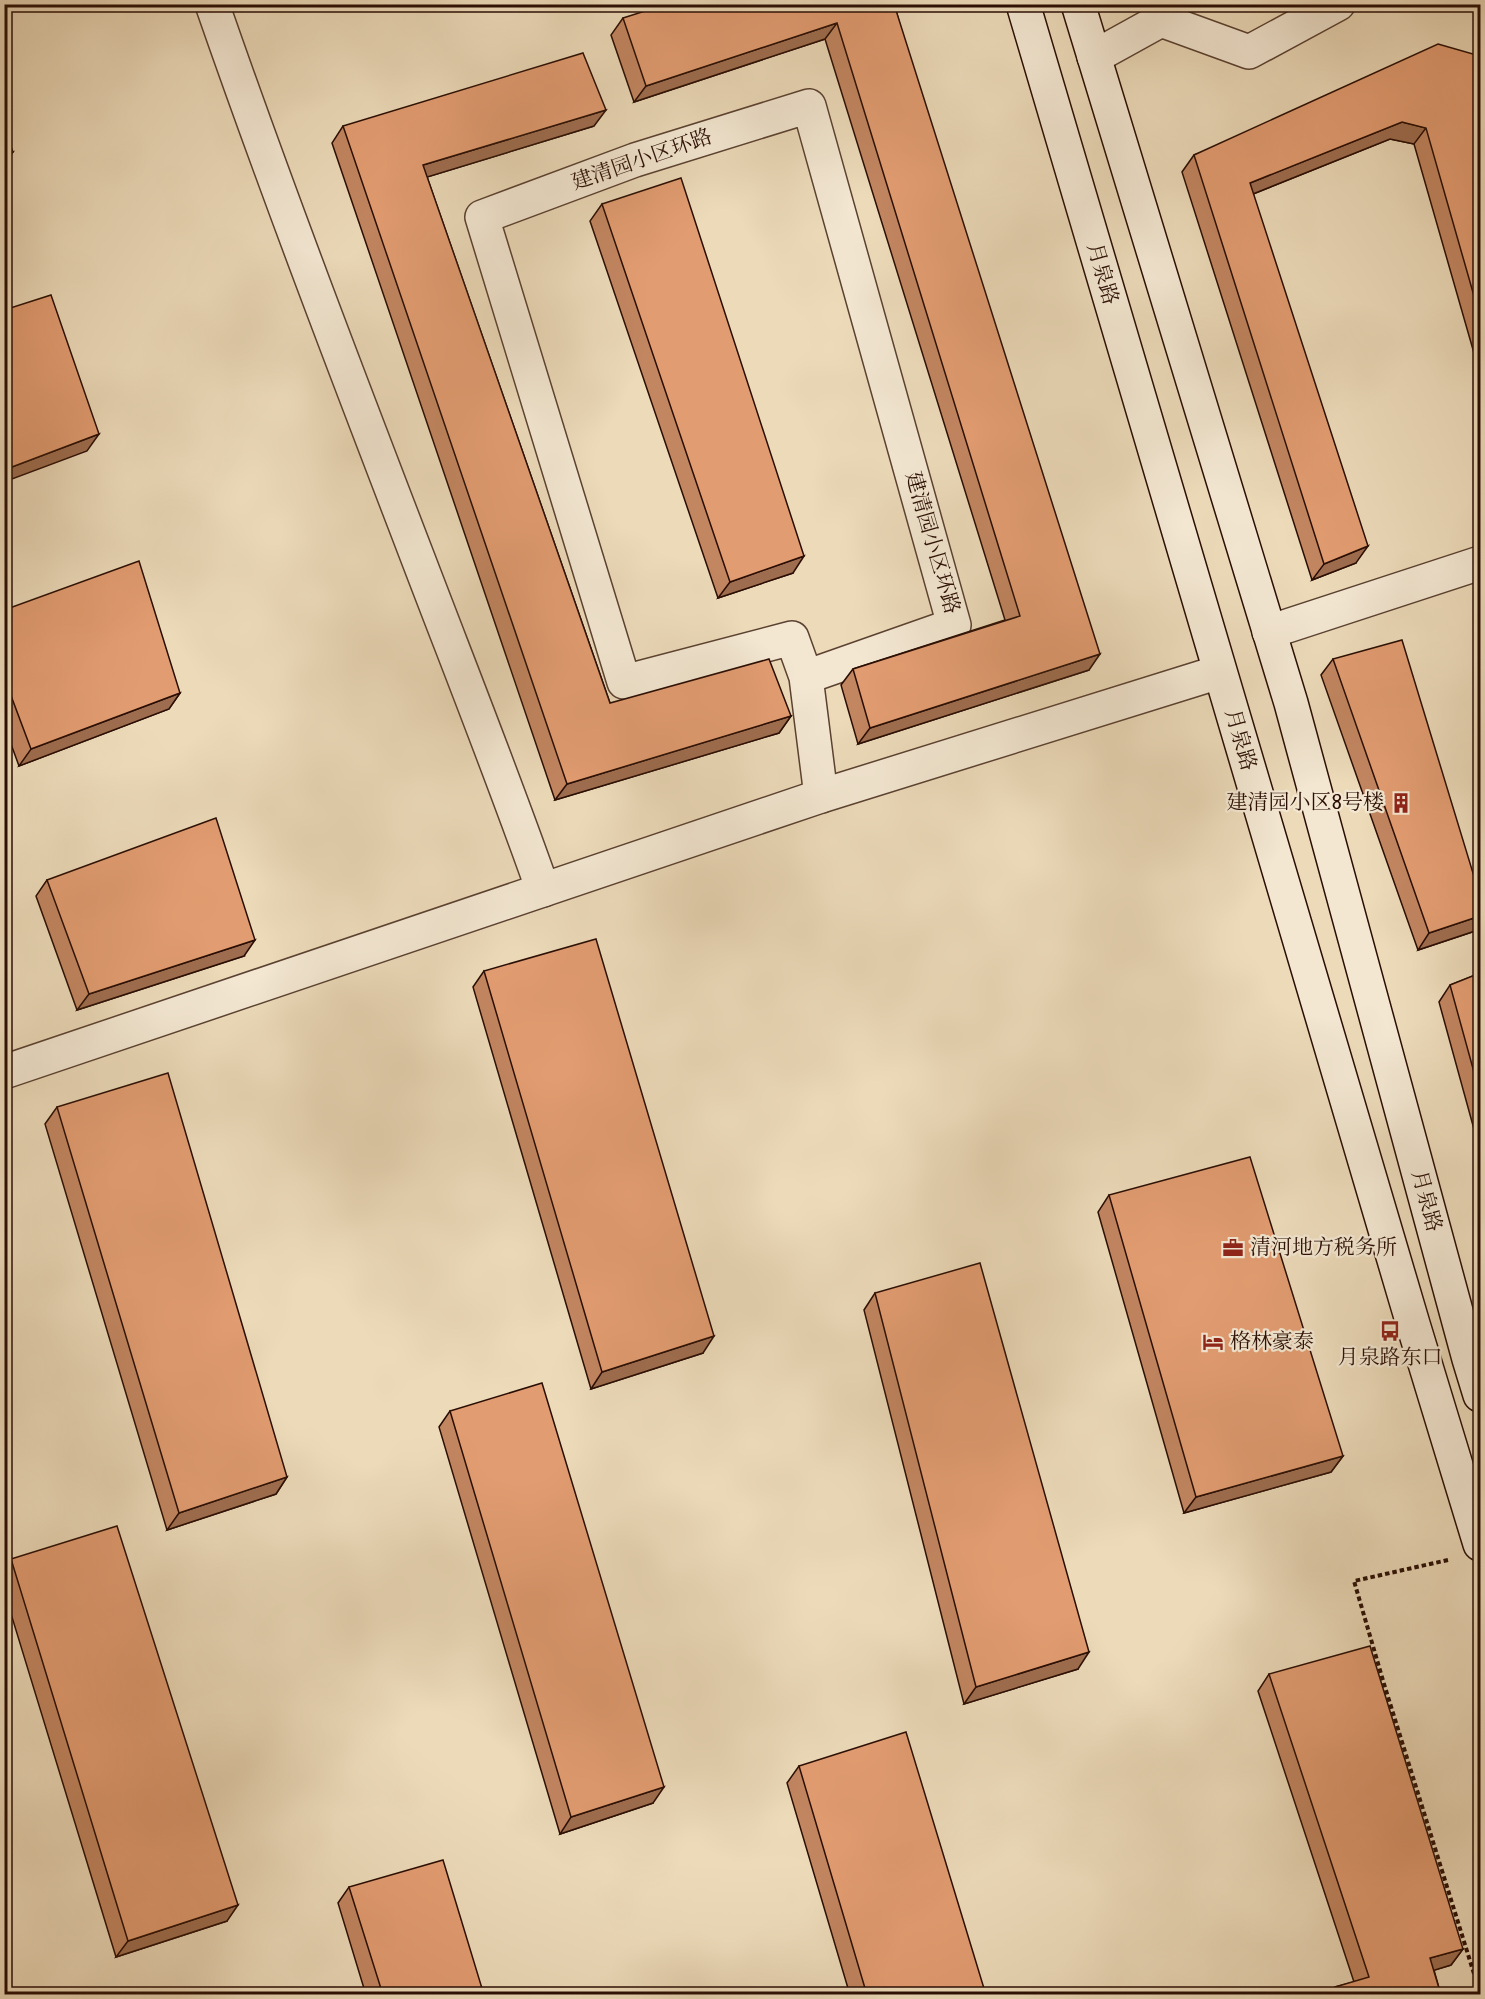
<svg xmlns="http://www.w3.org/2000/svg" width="1485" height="1999" font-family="'IM FELL DW Pica','Noto Serif SC',serif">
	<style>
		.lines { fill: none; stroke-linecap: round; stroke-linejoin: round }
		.street-casing { stroke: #5a4131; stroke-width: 36 }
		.secondary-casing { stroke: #2a0e04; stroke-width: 36 }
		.path { stroke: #2a0e04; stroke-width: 4; stroke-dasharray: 4.5 3; stroke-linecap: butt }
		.street { stroke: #f3e7d2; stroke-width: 33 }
		.secondary { stroke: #f3e7d2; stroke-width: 33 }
		.wall { fill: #c28661; stroke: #2a0e04; stroke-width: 1.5 }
		.shaded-wall { fill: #9e6d4f; stroke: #2a0e04; stroke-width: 1.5 }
		.building { fill: #e29c71; stroke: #2a0e04; stroke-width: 1.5 }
		.labels { text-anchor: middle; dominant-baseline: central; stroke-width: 4.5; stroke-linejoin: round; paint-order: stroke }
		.street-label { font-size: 21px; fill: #2a0e04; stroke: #f3e7d2 }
		.poi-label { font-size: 21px; fill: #2a0e04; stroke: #f3e7d2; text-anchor: start }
	</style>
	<rect width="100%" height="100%" fill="#ecdab9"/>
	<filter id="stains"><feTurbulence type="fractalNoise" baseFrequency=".00333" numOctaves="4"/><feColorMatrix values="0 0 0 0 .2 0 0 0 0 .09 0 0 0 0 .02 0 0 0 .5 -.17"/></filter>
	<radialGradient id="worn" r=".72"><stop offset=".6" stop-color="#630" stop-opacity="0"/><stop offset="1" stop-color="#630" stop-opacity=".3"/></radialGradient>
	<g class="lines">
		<!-- street casing -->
		<g class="street-casing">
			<g id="street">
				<path d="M212 4C277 191 348 376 419 561 461 671 504 779 543 890"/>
				<polyline points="1094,57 1161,20 1249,52 1338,4"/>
				<polyline points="1269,632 1480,563"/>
				<polyline points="806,677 792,638 624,682 482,217 635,160 809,106 954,625 806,677 821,796"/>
				<polyline points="4,1072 821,796 1219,672"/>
			</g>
		</g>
		<!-- secondary casing -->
		<g class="secondary-casing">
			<g id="secondary">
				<polyline points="1023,4 1413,1324 1480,1544"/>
				<polyline points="1078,4 1291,703 1469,1359 1480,1395"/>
			</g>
		</g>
		<!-- path -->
		<polyline class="path" points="1448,1560 1354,1581 1384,1684 1480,1993"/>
		<!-- street -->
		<use href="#street" class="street"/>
		<!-- secondary -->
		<use href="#secondary" class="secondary"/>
	</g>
	<!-- wall -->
	<g class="wall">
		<polygon points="894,4 1089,670 858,744 841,685 853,669 1005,620 825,39 634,102 611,35 623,18"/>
		<polygon points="1480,56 1480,374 1414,144 1390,139 1253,194 1356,563 1312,580 1182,172 1194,155"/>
		<polygon points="343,126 594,126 427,177 610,703 791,716 779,733 555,800 332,143"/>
		<polygon points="602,204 793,573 718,598 590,221"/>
		<polygon points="4,610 180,693 169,709 19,766 4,725"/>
		<polygon points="1333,659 1480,896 1480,923 1475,931 1418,950 1321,675"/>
		<polygon points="47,880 244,956 77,1010 36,896"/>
		<polygon points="484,971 703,1353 591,1389 473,987"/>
		<polygon points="1480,973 1480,1151 1439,1002 1450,985"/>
		<polygon points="57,1107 287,1477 276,1494 167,1530 45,1124"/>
		<polygon points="1109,1195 1343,1456 1331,1472 1184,1513 1098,1212"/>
		<polygon points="875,1293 1078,1669 964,1704 864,1310"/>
		<polygon points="450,1411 653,1803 560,1834 439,1427"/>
		<polygon points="11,1559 227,1921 116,1957 4,1591 4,1569"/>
		<polygon points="1269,1674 1463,1949 1451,1965 1434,1970 1441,1995 1329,1995 1335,1987 1354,1982 1258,1691"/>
		<polygon points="799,1766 986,1995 850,1995 787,1783"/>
		<polygon points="349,1887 484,1995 366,1995 338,1903"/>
	</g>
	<!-- shaded-wall -->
	<g class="shaded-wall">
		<polygon points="837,23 825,39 634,102 646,86"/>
		<polygon points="606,110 594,126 411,182 423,165"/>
		<polygon points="1402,122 1426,128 1414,144 1390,139 1238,200 1250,183"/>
		<polygon points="13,152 4,164 4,155"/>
		<polygon points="99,434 87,451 4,482 4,470"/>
		<polygon points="1368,546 1356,563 1312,580 1324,564"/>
		<polygon points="804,556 793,573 718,598 730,582"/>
		<polygon points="1100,654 1089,670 858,744 870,728"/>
		<polygon points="180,693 169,709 19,766 31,749"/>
		<polygon points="791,716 779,733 555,800 567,784"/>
		<polygon points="1480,916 1480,923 1475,931 1418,950 1429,933"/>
		<polygon points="255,940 244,956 77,1010 89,994"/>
		<polygon points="714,1336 703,1353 591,1389 602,1372"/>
		<polygon points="1343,1456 1331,1472 1184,1513 1196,1497"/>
		<polygon points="287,1477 276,1494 167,1530 179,1513"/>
		<polygon points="1089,1652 1078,1669 964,1704 976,1687"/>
		<polygon points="664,1787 653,1803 560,1834 571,1817"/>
		<polygon points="238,1905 227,1921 116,1957 128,1941"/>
		<polygon points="1463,1949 1451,1965 1419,1975 1430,1958"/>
	</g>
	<!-- building -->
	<g class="building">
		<polygon points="667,4 894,4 1100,654 870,728 853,669 1020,616 837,23 646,86 623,18"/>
		<polygon points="1438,44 1480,56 1480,317 1426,128 1402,122 1250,183 1368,546 1324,564 1194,155"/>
		<polygon points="583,53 606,110 423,165 610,703 769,659 791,716 567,784 343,126"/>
		<polygon points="4,127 13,152 4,155"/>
		<polygon points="681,178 804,556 730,582 602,204"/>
		<polygon points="51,295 99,434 4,470 4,310"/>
		<polygon points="139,561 180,693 31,749 4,677 4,610"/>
		<polygon points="1402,640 1480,896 1480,916 1429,933 1333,659"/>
		<polygon points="216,818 255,940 89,994 47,880"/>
		<polygon points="596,939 714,1336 602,1372 484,971"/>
		<polygon points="1480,973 1480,1094 1450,985"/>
		<polygon points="168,1073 287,1477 179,1513 57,1107"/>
		<polygon points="1250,1157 1343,1456 1196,1497 1109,1195"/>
		<polygon points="980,1263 1089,1652 976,1687 875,1293"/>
		<polygon points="542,1383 664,1787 571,1817 450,1411"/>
		<polygon points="117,1526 238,1905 128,1941 11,1559"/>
		<polygon points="1370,1646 1463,1949 1430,1958 1441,1995 1337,1995 1335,1987 1369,1977 1269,1674"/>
		<polygon points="906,1732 986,1995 867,1995 799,1766"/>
		<polygon points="443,1860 484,1995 383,1995 349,1887"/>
	</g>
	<!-- icons -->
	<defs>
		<g id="building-bare" transform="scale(1.62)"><path d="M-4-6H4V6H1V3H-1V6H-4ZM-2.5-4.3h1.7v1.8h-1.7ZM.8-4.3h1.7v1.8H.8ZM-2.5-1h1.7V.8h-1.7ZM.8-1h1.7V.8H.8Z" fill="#8f2418" stroke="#f3e7d2" stroke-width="2.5" paint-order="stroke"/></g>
		<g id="office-bare" transform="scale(1.62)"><path d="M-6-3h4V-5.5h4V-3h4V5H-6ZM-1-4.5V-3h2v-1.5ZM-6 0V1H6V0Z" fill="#8f2418" stroke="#f3e7d2" stroke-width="2.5" paint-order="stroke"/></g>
		<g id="bus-bare" transform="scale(1.62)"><path d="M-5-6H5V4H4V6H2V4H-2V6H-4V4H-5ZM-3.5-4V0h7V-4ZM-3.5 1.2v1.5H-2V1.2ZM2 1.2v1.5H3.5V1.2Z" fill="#8f2418" stroke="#f3e7d2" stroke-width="2.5" paint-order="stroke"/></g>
		<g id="hotel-bare" transform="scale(1.62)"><path d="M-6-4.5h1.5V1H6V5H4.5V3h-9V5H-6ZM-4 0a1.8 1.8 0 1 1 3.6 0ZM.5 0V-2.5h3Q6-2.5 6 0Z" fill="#8f2418" stroke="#f3e7d2" stroke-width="2.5" paint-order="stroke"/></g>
	</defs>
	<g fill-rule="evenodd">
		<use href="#building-bare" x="1401" y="803"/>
		<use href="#office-bare" x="1233" y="1248"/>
		<use href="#bus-bare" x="1390" y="1331"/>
		<use href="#hotel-bare" x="1213" y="1342"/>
	</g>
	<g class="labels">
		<!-- street labels -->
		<g class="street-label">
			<text transform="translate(642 160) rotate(-19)">建清园小区环路</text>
			<text transform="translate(1102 274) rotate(74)">月泉路</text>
			<text transform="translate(932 543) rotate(74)">建清园小区环路</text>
			<text transform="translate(1240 740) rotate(74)">月泉路</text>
			<text transform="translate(1426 1201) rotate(75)">月泉路</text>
		</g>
		<!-- poi labels -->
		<g class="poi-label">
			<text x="1384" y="803" text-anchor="end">建清园小区8号楼</text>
			<text x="1250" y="1248">清河地方税务所</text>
			<text x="1230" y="1342">格林豪泰</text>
			<text x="1390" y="1358" text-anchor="middle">月泉路东口</text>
		</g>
	</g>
	<!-- margin -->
	<rect width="1485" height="1999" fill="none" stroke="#ecdab9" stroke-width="24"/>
	<rect x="6" y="6" width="1473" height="1987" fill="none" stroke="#2a0e04" stroke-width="3"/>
	<rect x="12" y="12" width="1461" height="1975" fill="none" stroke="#2a0e04" stroke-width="1.5"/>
	<rect width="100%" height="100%" filter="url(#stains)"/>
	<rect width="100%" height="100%" fill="url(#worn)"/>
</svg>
